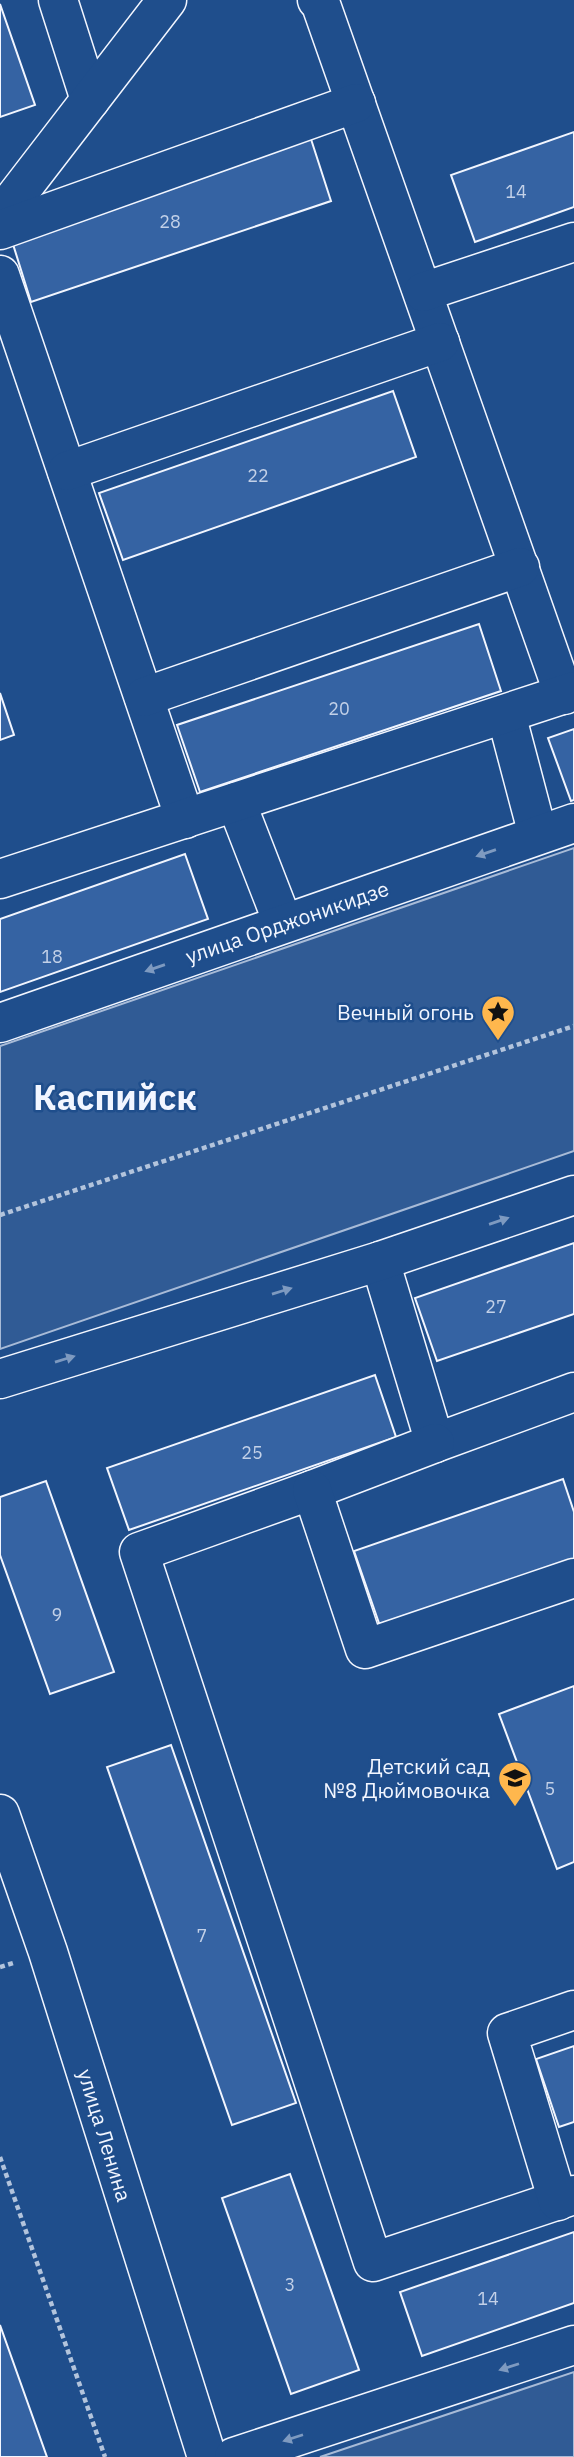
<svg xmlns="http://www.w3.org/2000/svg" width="574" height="2457" font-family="'IBM Plex Sans',sans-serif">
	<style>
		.built { fill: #305b95; stroke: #a8bbd7; stroke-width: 2 }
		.building { fill: #3563a3; stroke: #f2f6ff; stroke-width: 2 }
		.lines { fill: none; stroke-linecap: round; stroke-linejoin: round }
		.minor-casing { stroke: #f2f6ff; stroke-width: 41 }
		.path { stroke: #b3c4dc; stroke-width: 4.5; stroke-dasharray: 5 3.5; stroke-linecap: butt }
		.minor { stroke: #1f4e8c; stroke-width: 38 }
		.oneway { fill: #7e9ac0 }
		.labels { text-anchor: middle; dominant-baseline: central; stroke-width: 5; stroke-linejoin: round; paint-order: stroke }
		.number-label { font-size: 18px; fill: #c3d1e8 }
		.street-label { font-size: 21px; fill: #f2f6ff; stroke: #1f4e8c }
		.poi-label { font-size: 21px; fill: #f2f6ff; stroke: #1f4e8c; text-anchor: end }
		.town-label { font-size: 35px; font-weight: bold; fill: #f2f6ff; stroke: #1f4e8c }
	</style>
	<rect width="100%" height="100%" fill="#1f4e8c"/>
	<!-- built -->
	<g class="built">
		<polygon points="574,848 574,1151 0,1349 0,1046"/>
		<polygon points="574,2372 574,2457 320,2457"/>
	</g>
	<!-- building -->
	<g class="building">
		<polygon points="0,4 35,105 0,117"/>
		<polygon points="574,132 574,207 475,242 451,175"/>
		<polygon points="310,136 331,201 31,302 12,241"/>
		<polygon points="393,391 416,457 123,560 99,493"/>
		<polygon points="479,624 501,691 200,792 177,725"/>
		<polygon points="0,693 14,735 0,740"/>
		<polygon points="574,729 574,800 571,801 548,738"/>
		<polygon points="185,854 208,919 0,992 0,919"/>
		<polygon points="574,1243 574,1314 437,1361 415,1298"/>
		<polygon points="375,1375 396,1437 129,1530 107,1468"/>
		<polygon points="563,1479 574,1512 574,1560 380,1626 354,1551"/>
		<polygon points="46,1481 114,1672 50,1694 0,1555 0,1497"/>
		<polygon points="574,1686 574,1862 557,1869 499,1714"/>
		<polygon points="171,1745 296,2103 232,2125 107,1767"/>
		<polygon points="574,2046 574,2122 559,2127 536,2059"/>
		<polygon points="290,2174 359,2370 291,2394 222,2198"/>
		<polygon points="574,2232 574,2303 422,2356 400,2292"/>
		<polygon points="0,2325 47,2457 0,2457"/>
	</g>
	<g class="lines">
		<!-- minor casing -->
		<g class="minor-casing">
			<g id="minor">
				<polyline points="58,0 90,100"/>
				<polyline points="317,0 320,2 564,695"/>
				<polyline points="0,217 167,0"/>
				<polyline points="0,230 356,103"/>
				<polyline points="0,275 185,819"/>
				<polyline points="423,292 574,242"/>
				<polyline points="67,471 440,342"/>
				<polyline points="144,697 520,567"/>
				<polyline points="506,714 538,835"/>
				<polyline points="236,802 283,923"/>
				<polyline points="0,879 574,691"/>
				<polyline points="0,1023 574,823"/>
				<polyline points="380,1261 435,1443 574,1392"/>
				<polyline points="0,1379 380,1261 574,1195"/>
				<polyline points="435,1443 312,1490 139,1552 373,2262 574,2195"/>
				<polyline points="312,1490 365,1649 574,1578"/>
				<polyline points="0,1814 48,1952 207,2457"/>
				<polyline points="558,2201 507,2033 574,2010"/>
				<polyline points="234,2457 574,2345"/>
			</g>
		</g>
		<!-- path -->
		<g class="path">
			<polyline points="0,1215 574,1026"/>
			<polyline points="0,1967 13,1963"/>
			<polyline points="0,2157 105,2457"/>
		</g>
		<!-- minor -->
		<use href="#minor" class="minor"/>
	</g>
	<!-- one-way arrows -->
	<defs><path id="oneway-solid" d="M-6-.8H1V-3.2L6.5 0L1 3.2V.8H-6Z" transform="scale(1.75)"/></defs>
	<g class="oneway">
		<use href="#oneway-solid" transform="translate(486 853) rotate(161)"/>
		<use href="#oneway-solid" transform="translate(155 968) rotate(161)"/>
		<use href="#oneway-solid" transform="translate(499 1221) rotate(-19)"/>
		<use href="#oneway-solid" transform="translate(282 1291) rotate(-17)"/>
		<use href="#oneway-solid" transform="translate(65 1359) rotate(-17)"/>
		<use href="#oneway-solid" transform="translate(509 2367) rotate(162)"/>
		<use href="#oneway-solid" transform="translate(293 2438) rotate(162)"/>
	</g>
	<!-- icons -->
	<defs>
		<g id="sight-pin" transform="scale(1.75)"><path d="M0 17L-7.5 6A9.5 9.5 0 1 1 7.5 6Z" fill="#ffb74d" stroke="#1f4e8c"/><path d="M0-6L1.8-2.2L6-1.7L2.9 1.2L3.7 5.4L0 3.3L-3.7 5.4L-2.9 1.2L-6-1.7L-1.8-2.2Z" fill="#111"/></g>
		<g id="school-pin" transform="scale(1.75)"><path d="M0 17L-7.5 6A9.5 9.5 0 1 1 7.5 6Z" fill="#ffb74d" stroke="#1f4e8c"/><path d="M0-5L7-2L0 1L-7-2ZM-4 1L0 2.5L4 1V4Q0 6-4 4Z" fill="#111"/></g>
	</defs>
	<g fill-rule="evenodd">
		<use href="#sight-pin" x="498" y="1012"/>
		<use href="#school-pin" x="515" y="1778"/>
	</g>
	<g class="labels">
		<!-- number labels -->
		<g class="number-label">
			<text x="516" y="191">14</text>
			<text x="170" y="221">28</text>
			<text x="258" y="475">22</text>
			<text x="339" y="708">20</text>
			<text x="52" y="956">18</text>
			<text x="496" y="1306">27</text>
			<text x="252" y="1452">25</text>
			<text x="57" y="1614">9</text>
			<text x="550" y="1788">5</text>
			<text x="202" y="1935">7</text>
			<text x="290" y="2284">3</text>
			<text x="488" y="2298">14</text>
		</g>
		<!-- street labels -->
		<g class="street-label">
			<text transform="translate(287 922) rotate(-19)">улица Орджоникидзе</text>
			<text transform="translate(105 2135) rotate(73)">улица Ленина</text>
		</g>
		<!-- poi labels -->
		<g class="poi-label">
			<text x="474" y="1012">Вечный огонь</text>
			<text x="490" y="1766">Детский сад<tspan x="490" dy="24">№8 Дюймовочка</tspan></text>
		</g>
		<!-- town labels -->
		<g class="town-label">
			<text x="115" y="1097">Каспийск</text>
		</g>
	</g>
</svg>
